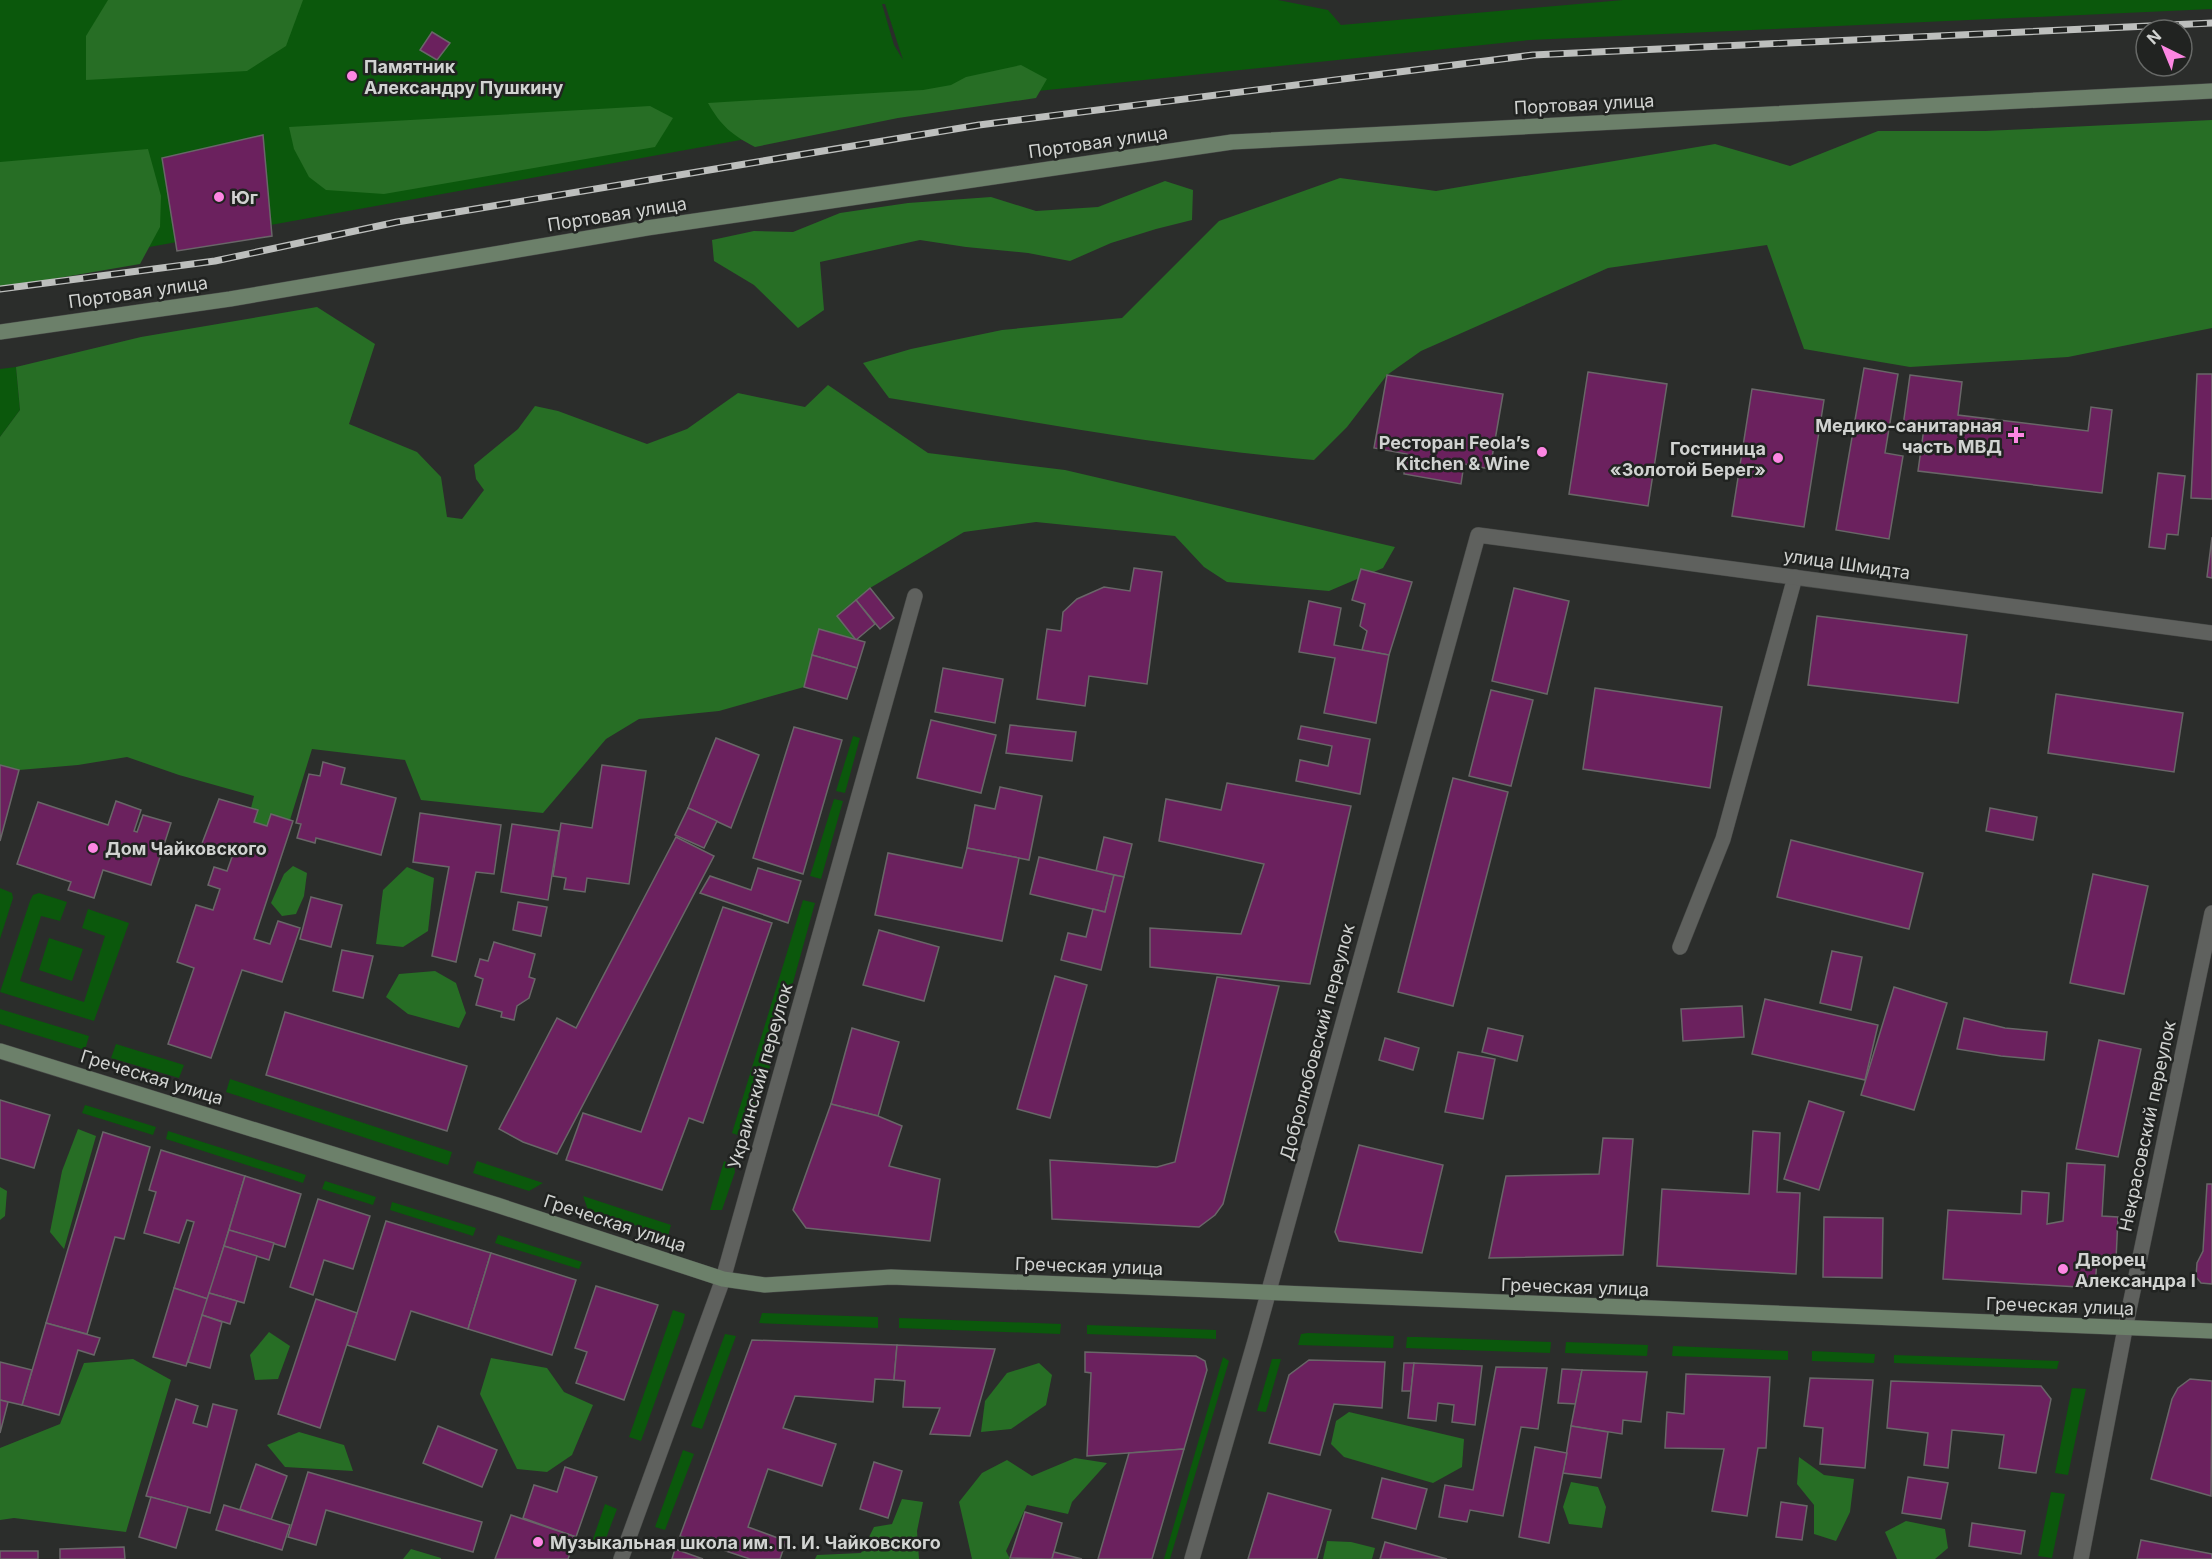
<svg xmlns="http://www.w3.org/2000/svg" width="2212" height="1559" font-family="Inter,sans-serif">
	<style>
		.green { fill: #0b580c; fill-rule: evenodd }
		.forest { fill: #276e25 }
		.building { fill: #6b215e; stroke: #696668; stroke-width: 1.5 }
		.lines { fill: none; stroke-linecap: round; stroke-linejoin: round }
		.lane-casing { stroke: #484a48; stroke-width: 16 }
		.street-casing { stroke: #484a48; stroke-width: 16 }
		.secondary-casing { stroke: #484a48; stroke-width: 16 }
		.lane { stroke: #5f615e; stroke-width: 15 }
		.street { stroke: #5f615e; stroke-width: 15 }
		.secondary { stroke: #6c806a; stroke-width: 15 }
		.rail-casing { stroke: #bdbfbd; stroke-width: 7 }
		.rail { stroke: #212321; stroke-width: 4.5; stroke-dasharray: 14; stroke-linecap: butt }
		.poi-dot { fill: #fd86e3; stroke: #212321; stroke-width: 2 }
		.labels { text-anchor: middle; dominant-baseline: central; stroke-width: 5; stroke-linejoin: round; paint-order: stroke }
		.poi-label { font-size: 18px; font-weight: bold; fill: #d1d3d1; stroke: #212321; text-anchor: start }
		.street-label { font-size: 18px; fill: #d1d3d1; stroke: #212321 }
	</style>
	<rect width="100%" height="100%" fill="#2b2d2b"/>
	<!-- green -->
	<g class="green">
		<path d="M0 0H1278L1328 10 1341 25 1623 0H2212V9L1530 40 979 97 0 274ZM882 4H885L903 60 894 45Z"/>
		<polygon points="16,367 20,410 0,437 0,369"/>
		<polygon points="853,736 860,738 845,793 836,791"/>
		<polygon points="834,799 843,801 821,879 810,876"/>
		<polygon points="0,888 12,893 13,898 0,939"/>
		<polygon points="39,893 67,902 60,921 41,916 20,981 84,1002 105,936 82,928 88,909 129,923 94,1021 0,992 30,901 33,895"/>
		<polygon points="803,900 815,903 754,1124 746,1136 740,1136 732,1133"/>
		<polygon points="49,938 83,949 72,981 39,970"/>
		<polygon points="0,1009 89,1036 85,1050 0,1024"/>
		<polygon points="116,1044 184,1065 179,1078 111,1058"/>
		<polygon points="230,1079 452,1152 448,1165 226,1092"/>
		<polygon points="85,1105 156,1127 153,1135 82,1113"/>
		<polygon points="168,1131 306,1175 303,1183 166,1139"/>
		<polygon points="477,1161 543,1183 529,1191 473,1173"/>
		<polygon points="724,1161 734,1166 735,1172 722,1210 710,1210"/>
		<polygon points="325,1181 376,1197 373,1205 322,1189"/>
		<polygon points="583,1196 671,1225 668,1236 588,1210"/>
		<polygon points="392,1202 476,1228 473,1236 390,1210"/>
		<polygon points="498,1235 582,1262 579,1269 495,1243"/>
		<polygon points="673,1310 685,1314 683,1323 641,1441 629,1437"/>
		<polygon points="762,1313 878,1317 878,1328 759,1323"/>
		<polygon points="899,1318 1061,1324 1060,1334 899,1328"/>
		<polygon points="1087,1325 1216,1330 1216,1339 1087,1334"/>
		<polygon points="1308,1333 1394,1336 1393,1348 1298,1345 1301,1334"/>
		<polygon points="725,1334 736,1336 702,1429 691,1426"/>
		<polygon points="1407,1337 1418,1337 1551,1342 1550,1353 1406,1348"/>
		<polygon points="1566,1342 1648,1345 1647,1356 1565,1353"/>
		<polygon points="1673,1346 1788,1351 1788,1360 1672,1356"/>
		<polygon points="1812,1351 1875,1354 1874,1363 1812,1361"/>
		<polygon points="1894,1355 2059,1361 2057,1369 1894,1363"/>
		<polygon points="1223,1357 1229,1361 1170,1559 1164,1559"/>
		<polygon points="1272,1359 1281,1359 1266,1412 1257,1411"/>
		<polygon points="2072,1388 2086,1389 2068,1475 2055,1473"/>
		<polygon points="683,1450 694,1454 665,1530 655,1527"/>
		<polygon points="2051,1492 2065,1494 2052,1558 2038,1556"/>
		<polygon points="605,1504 617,1509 603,1546 592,1542"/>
	</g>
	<!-- forest -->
	<g class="forest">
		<polygon points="108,0 303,0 286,46 247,71 86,80 86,36"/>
		<path d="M1021 65 1047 79 1036 98 898 118 755 147C732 135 721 126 708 103L923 90 951 85 966 77Z"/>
		<polygon points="650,106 673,118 655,147 384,194 326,190 309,177 294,149 289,127"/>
		<path d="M2212 120V328L2068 357 1910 367 1804 349 1767 245 1608 268 1421 351 1387 375 1347 427 1314 460C1171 448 1030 421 889 398L863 363 911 349 1002 330 1122 318 1219 221 1340 178 1436 191 1715 144 1790 166 1878 131H1985Z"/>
		<polygon points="148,149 161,196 160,227 140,264 0,288 0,162"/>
		<polygon points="1165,181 1193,190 1192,220 1156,229 1111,243 1070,261 1028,253 966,247 920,240 820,262 824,310 798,328 754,285 714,261 712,240 754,231 793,232 840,213 908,203 991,197 1036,211 1098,207"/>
		<polygon points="317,307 375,344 349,424 417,452 441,477 447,517 462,519 484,490 476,479 474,465 518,429 535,406 558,411 647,444 687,429 738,393 805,407 828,385 928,453 1065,470 1395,547 1383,568 1329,591 1227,582 1204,567 1175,536 1036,522 964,532 870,588 837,616 856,640 819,630 804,687 719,711 639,719 606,739 543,813 421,800 405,760 312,749 290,820 271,815 267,826 254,822 258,811 251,808 254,796 179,775 127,757 78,765 19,770 0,765 0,437 20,410 16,367 141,337"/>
		<polygon points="293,866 307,873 304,896 296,914 282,916 271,903 284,874"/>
		<polygon points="407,867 434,878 428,931 403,947 376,944 383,890"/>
		<polygon points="435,971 456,983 466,1013 459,1028 408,1014 386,997 399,974"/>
		<polygon points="78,1129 96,1136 64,1249 50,1232 62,1171"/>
		<polygon points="0,1187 7,1191 5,1216 0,1220"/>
		<polygon points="269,1332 290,1346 278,1379 255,1380 250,1355"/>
		<polygon points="491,1358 547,1368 564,1392 593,1405 572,1455 547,1472 517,1469 480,1394"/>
		<polygon points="133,1359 171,1380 126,1532 14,1518 0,1520 0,1448 60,1424 84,1363"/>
		<polygon points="1039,1363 1052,1375 1046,1405 1011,1429 981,1432 985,1401 1007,1373"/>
		<polygon points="1349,1412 1464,1439 1462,1467 1433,1483 1344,1457 1331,1444 1336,1421"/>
		<polygon points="299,1432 344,1445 353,1471 285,1467 267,1445"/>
		<polygon points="1799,1457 1824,1475 1854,1479 1850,1512 1836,1541 1814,1534 1814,1505 1797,1484"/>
		<polygon points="1075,1458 1107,1463 1072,1502 1068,1514 1027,1505 1006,1551 1010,1559 972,1559 959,1502 982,1473 1007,1460 1032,1476"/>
		<polygon points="1571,1482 1598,1487 1606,1507 1602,1528 1569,1524 1563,1507"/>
		<polygon points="902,1499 923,1502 917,1531 919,1559 815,1559 817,1555 861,1553 874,1527 892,1524"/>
		<polygon points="1906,1521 1945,1529 1948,1548 1935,1559 1897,1559 1885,1532"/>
		<polygon points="1327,1541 1351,1542 1375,1548 1372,1559 1323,1559"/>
		<polygon points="411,1549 441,1558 441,1559 403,1559"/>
	</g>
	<!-- building -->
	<g class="building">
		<polygon points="432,32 450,43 437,60 420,50"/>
		<polygon points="263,135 272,236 177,251 162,158"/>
		<polygon points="1864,368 1898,374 1885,453 1903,456 1889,539 1836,530"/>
		<polygon points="1588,372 1667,384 1648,506 1569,494"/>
		<polygon points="2197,374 2212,374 2212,499 2191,498"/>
		<polygon points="1387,375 1503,394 1490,469 1464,464 1461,484 1404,474 1407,454 1374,448"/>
		<polygon points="1910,375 1962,382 1958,415 2088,431 2091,407 2112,410 2102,493 1918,471 1924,428 1903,426"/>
		<polygon points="1752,389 1824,400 1804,527 1732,516"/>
		<polygon points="2158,473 2185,476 2178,535 2167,534 2165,549 2149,547"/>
		<polygon points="2212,537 2212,578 2207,577"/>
		<polygon points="1134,568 1162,572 1147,684 1089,676 1085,706 1037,699 1047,629 1061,631 1063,612 1077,599 1104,587 1130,591"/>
		<polygon points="1361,569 1412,582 1389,655 1362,650 1367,631 1360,626 1365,604 1352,600"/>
		<polygon points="870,588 894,618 880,629 856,600"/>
		<polygon points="1514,588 1569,601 1547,694 1492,681"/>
		<polygon points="856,600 875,624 856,640 837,616"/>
		<polygon points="1309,601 1341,608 1334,645 1389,655 1376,723 1324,713 1335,658 1299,652"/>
		<polygon points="1817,616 1967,635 1958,703 1808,685"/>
		<polygon points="819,629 865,642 857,668 812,655"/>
		<polygon points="812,655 857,668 847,699 804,687"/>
		<polygon points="943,668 1003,679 995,723 935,712"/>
		<polygon points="1595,688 1722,707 1710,788 1583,769"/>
		<polygon points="1491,690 1533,700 1511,786 1469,776"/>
		<polygon points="2056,694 2183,713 2174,772 2048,753"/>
		<polygon points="931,720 996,735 981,793 917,778"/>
		<polygon points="1010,725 1076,732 1072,761 1006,753"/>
		<polygon points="1301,726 1370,739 1360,794 1296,781 1300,760 1328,766 1332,746 1298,739"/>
		<polygon points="794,727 842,740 803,874 753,858"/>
		<polygon points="716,738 759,755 731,828 688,808"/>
		<polygon points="323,762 345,768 341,784 396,798 381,855 316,838 315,843 297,838 301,824 296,823 309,774 320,776"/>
		<polygon points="0,765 19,770 0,841"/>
		<polygon points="602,765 646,771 629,884 587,878 585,892 564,889 566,878 553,876 561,823 592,828"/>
		<polygon points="1453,778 1508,792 1453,1006 1398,992"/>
		<polygon points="1227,783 1351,806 1310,984 1150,967 1150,928 1241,934 1264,864 1159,841 1166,799 1221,810"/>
		<polygon points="1000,787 1042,796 1029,860 967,848 975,805 995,809"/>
		<polygon points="219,799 258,810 254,822 267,826 271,814 293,821 254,939 270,944 278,921 300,928 282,982 242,970 211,1058 168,1044 194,968 177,962 196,905 213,910 220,889 208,885 214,867 227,871 232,857 201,846"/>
		<polygon points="116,801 141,810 134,831 137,832 143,815 171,823 151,885 103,870 94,898 68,890 71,882 17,864 38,802 108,825"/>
		<polygon points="688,808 717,821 704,848 675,835"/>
		<polygon points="1990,808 2037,817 2033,840 1986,831"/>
		<polygon points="420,813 501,825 494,874 476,872 456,962 432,956 449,867 413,862"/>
		<polygon points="512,824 559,831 548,900 501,892"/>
		<polygon points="676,837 714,856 557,1154 523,1142 499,1129 557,1018 576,1028"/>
		<polygon points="1104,837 1132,844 1124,877 1096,871"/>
		<polygon points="1791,840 1923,873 1909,929 1777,897"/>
		<polygon points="967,848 1019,858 1002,941 875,915 888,853 962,868"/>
		<polygon points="1039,857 1114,875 1105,912 1030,894"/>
		<polygon points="758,868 801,881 788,923 700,893 710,876 751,890"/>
		<polygon points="2093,874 2148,886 2124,994 2070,983"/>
		<polygon points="1114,875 1124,877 1101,970 1061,960 1068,933 1086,937 1093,909 1105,912"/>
		<polygon points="311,897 342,905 331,947 300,939"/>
		<polygon points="518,902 547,907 541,936 513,930"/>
		<polygon points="723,907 772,923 703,1123 689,1118 662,1190 566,1160 583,1113 641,1132"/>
		<polygon points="879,930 939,947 924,1001 863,985"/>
		<polygon points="494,942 535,954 529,977 535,979 529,998 517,1006 514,1020 501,1017 502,1012 476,1005 483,979 475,976 480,959 488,961"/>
		<polygon points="342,950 373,956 363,998 333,991"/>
		<polygon points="1832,951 1862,957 1851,1010 1820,1003"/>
		<polygon points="1055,976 1087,985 1050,1118 1017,1109"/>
		<polygon points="1217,977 1279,986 1223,1204 1215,1215 1199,1227 1052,1219 1050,1160 1157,1167 1175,1162"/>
		<polygon points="1894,987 1947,1003 1914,1110 1861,1095"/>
		<polygon points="1765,999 1878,1025 1865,1080 1752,1054"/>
		<polygon points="1742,1006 1744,1037 1683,1041 1681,1009"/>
		<polygon points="285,1012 467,1066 447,1131 266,1075"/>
		<polygon points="1964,1018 2005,1028 2047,1032 2044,1060 2001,1056 1957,1049"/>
		<polygon points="852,1028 899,1042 878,1116 831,1104"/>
		<polygon points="1488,1028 1523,1036 1517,1061 1482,1052"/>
		<polygon points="1385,1038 1419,1048 1413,1070 1379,1060"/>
		<polygon points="2099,1040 2141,1049 2118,1157 2076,1149"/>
		<polygon points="1458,1052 1495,1059 1483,1119 1445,1112"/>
		<polygon points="0,1100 50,1115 34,1168 0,1158"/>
		<polygon points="1809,1101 1844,1112 1819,1190 1784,1179"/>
		<polygon points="831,1104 878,1116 902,1126 889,1166 940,1179 930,1241 806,1228 793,1210"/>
		<polygon points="1753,1131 1780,1133 1777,1192 1800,1193 1796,1274 1657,1266 1662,1189 1749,1194"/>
		<polygon points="103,1132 150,1147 124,1239 115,1237 87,1334 46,1323"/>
		<polygon points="1603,1138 1633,1139 1623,1255 1489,1258 1506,1176 1599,1174"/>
		<polygon points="1359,1145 1443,1165 1422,1253 1339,1241 1335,1232"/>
		<polygon points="161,1150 245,1176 208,1299 174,1288 194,1222 187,1220 179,1243 144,1233 156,1192 149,1190"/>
		<polygon points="2067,1163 2105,1165 2102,1216 2118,1217 2116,1260 2097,1259 2095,1288 1943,1279 1948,1210 2021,1214 2022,1191 2049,1193 2047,1224 2063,1221"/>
		<polygon points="245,1176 301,1194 285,1247 229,1230"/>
		<polygon points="2207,1184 2212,1184 2212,1284 2201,1283 2196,1277 2197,1263 2203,1251"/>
		<polygon points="318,1199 370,1216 353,1269 324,1260 313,1295 290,1287"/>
		<polygon points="1824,1217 1883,1218 1882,1278 1823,1277"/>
		<polygon points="386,1221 491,1253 468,1329 411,1311 395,1360 347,1345"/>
		<polygon points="229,1230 274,1243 269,1260 224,1246"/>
		<polygon points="224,1246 257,1256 244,1303 209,1293"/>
		<polygon points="491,1253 576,1280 552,1355 468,1329"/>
		<polygon points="596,1286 658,1305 624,1400 576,1383 587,1352 575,1348"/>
		<polygon points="174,1288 208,1299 186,1366 153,1357"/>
		<polygon points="209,1293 237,1301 230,1324 202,1315"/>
		<polygon points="316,1299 357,1313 320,1428 278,1414"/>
		<polygon points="202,1315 222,1322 210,1368 188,1362"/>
		<polygon points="46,1323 100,1338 94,1355 78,1350 59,1415 22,1405"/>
		<polygon points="752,1340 897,1345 894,1380 875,1379 873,1402 795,1396 783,1428 836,1444 822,1486 768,1469 748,1527 786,1541 780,1559 750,1559 680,1536"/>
		<polygon points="897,1345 995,1349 970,1436 930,1434 940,1408 903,1407 905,1381 894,1380"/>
		<polygon points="1085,1352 1196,1356 1205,1361 1207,1370 1184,1449 1087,1456 1091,1373 1085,1372"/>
		<polygon points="1309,1360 1385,1362 1382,1408 1334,1404 1320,1455 1269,1443 1289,1375"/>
		<polygon points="0,1362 32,1370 22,1405 0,1400"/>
		<polygon points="1404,1363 1414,1363 1411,1391 1402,1391"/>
		<polygon points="1414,1363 1482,1366 1475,1425 1452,1422 1454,1405 1438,1403 1436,1421 1408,1418"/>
		<polygon points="1496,1367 1547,1368 1538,1429 1521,1427 1503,1516 1470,1510 1467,1522 1439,1517 1445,1485 1473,1490"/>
		<polygon points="1562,1369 1582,1370 1576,1404 1558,1403"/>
		<polygon points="1582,1370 1647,1372 1641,1422 1623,1420 1622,1434 1571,1426"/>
		<polygon points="1686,1374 1770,1377 1766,1448 1758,1448 1747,1516 1712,1511 1724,1449 1665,1448 1667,1412 1684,1414"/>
		<polygon points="1810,1378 1873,1380 1865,1468 1820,1464 1823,1428 1804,1426"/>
		<polygon points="2190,1379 2212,1381 2211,1496 2151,1479 2172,1399 2178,1388"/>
		<polygon points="1891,1381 2041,1386 2051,1399 2036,1473 1999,1468 2004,1435 1952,1430 1948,1468 1924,1465 1928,1433 1887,1428"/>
		<polygon points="176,1399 198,1406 193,1423 207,1427 213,1404 237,1410 210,1513 146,1496"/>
		<polygon points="0,1400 8,1402 0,1433"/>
		<polygon points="438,1426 497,1450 482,1487 423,1463"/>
		<polygon points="1571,1426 1608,1432 1601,1478 1563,1473"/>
		<polygon points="1535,1447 1567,1453 1549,1543 1519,1537"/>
		<polygon points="1184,1449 1152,1559 1098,1559 1129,1453"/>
		<polygon points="874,1462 902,1471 888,1518 860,1509"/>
		<polygon points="256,1464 287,1476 271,1520 240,1509"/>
		<polygon points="565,1467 597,1477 576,1537 523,1518 534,1485 557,1492"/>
		<polygon points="308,1472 482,1522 473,1552 326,1510 316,1545 288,1537"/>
		<polygon points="1908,1477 1948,1483 1941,1519 1902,1513"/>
		<polygon points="1382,1478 1427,1489 1416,1529 1372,1518"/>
		<polygon points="1268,1493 1331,1510 1317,1559 1248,1559"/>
		<polygon points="151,1497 188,1507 176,1548 139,1537"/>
		<polygon points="1781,1502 1807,1506 1802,1540 1776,1537"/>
		<polygon points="224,1505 290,1525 282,1550 216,1530"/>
		<polygon points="1025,1512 1062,1523 1052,1559 1010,1558"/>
		<polygon points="511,1515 576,1537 568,1559 495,1559"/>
		<polygon points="1972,1523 2025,1531 2021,1554 1969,1546"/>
		<polygon points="2141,1540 2212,1554 2212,1559 2137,1559"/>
		<polygon points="1385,1542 1447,1559 1380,1559"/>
		<polygon points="124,1547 125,1559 60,1559 60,1549"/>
		<polygon points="675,1549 703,1559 672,1559"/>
		<rect x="0" y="1551" width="38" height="8"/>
		<polygon points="1054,1552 1082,1559 1052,1559"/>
	</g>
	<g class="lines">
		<!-- lane casing -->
		<g class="lane-casing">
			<polyline id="lane" points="1680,947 1723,839 1795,577"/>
		</g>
		<!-- street casing -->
		<g class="street-casing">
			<g id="street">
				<polyline points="621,1559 723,1279 915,596"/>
				<polyline points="1192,1559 1255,1341 1478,535 2212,633"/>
				<polyline points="2081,1559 2125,1329 2212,913"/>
			</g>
		</g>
		<!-- secondary casing -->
		<g class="secondary-casing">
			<g id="secondary">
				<polyline points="0,332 230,299 647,228 1232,142 2212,91"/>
				<polyline points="0,1051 497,1205 723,1279 765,1285 891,1277 2212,1331"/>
			</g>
		</g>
		<!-- lane -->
		<use href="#lane" class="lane"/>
		<!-- street -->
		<use href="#street" class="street"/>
		<!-- secondary -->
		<use href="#secondary" class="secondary"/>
		<!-- rail casing -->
		<g class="rail-casing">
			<polyline id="rail" points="0,289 215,261 397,222 979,125 1533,55 2212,23"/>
		</g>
		<!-- rail -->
		<use href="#rail" class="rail"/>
	</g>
	<!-- markers -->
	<g class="poi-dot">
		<circle cx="352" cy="76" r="6"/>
		<circle cx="219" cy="197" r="6"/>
		<path d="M2013 426h6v6h6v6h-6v6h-6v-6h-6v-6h6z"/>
		<circle cx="1542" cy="452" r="6"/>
		<circle cx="1778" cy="458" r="6"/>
		<circle cx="93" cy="848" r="6"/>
		<circle cx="2063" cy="1269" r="6"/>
		<circle cx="538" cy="1542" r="6"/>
	</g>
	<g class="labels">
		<!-- poi labels -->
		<g class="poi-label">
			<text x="364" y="66">Памятник<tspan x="364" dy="21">Александру Пушкину</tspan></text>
			<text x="231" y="197">Юг</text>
			<text x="2002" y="425" text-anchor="end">Медико-санитарная<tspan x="2002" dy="21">часть МВД</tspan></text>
			<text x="1530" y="442" text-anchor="end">Ресторан Feola’s<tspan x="1530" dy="21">Kitchen &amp; Wine</tspan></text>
			<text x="1766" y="448" text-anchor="end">Гостиница<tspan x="1766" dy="21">«Золотой Берег»</tspan></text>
			<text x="105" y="848">Дом Чайковского</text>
			<text x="2075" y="1259">Дворец<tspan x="2075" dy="21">Александра I</tspan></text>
			<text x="550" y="1542">Музыкальная школа им. П. И. Чайковского</text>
		</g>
		<!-- street labels -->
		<g class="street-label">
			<text transform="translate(1584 104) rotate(-3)">Портовая улица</text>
			<text transform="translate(1098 142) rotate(-8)">Портовая улица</text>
			<text transform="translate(617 214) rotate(-9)">Портовая улица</text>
			<text transform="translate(138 292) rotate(-8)">Портовая улица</text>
			<text transform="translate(1847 564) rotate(8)">улица Шмидта</text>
			<text transform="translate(1317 1042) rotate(-75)">Добролюбовский переулок</text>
			<text transform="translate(760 1076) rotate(-74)">Украинский переулок</text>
			<text transform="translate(152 1077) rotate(17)">Греческая улица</text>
			<text transform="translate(2147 1126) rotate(-78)">Некрасовский переулок</text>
			<text transform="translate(615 1223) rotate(18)">Греческая улица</text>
			<text transform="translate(1089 1266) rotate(2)">Греческая улица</text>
			<text transform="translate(1575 1287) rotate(2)">Греческая улица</text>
			<text transform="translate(2060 1306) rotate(2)">Греческая улица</text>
		</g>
	</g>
	<!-- north arrow -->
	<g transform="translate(2164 48) rotate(317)"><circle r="28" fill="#212321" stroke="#676967" stroke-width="1.5"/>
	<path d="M0-4.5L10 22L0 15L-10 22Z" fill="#fd86e3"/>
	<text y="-9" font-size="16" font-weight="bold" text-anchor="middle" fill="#d1d3d1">N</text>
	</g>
</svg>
